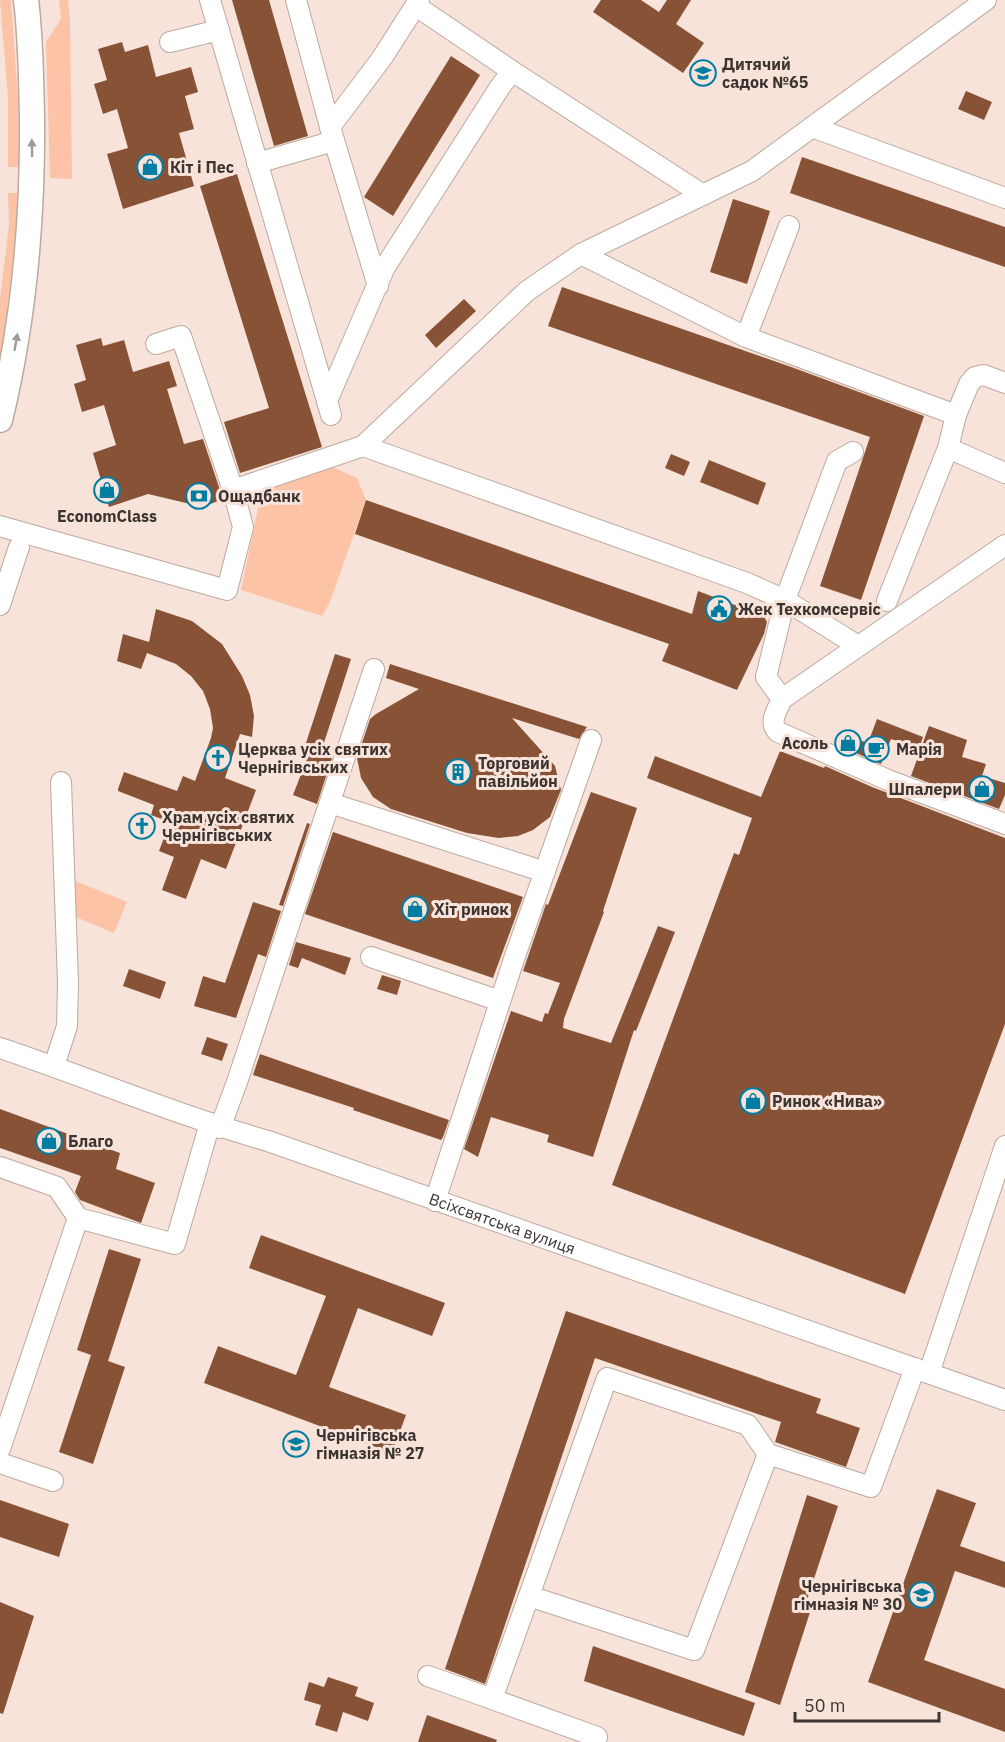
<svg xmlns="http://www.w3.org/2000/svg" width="1005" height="1742" font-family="'IBM Plex Sans',sans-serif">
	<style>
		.green { fill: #fcc3a7 }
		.building { fill: #885236 }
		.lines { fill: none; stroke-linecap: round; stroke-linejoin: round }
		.minor-casing { stroke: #bca99f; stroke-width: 22 }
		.major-casing { stroke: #bca99f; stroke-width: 27 }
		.minor { stroke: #fff; stroke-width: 20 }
		.major { stroke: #fff; stroke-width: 24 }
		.oneway { fill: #9d9a98 }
		.labels { text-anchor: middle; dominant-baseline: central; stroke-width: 6; stroke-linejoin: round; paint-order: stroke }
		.poi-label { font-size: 16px; font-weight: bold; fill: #3b3430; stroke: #f7e3d9; text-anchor: start }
		.street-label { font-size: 16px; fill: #3b3430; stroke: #f7e3d9 }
	</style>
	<rect width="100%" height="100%" fill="#f7e3d9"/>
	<!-- green -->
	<g class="green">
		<polygon points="0,0 11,0 18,98 19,167 8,167 8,98"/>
		<polygon points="59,0 68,0 70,23 72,179 50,178 46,42 61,19"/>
		<polygon points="8,193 18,193 18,223 0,365 0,299 9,225"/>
		<polygon points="330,466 357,478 366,500 330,602 322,616 241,590 262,489"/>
		<polygon points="75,881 127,902 114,933 62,911"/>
	</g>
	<!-- building -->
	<g class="building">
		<polygon points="232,0 269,0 308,136 274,146"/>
		<polygon points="601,0 641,0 659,12 667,0 691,0 676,24 704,43 683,73 593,12"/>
		<polygon points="122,42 125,52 148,45 156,77 191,67 198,92 185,96 194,129 179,133 194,186 123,209 107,154 128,148 117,109 103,114 94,84 107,80 98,49"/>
		<polygon points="451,56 480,75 393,216 364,197"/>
		<polygon points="966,91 992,102 984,120 958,109"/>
		<polygon points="802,157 1005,227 1005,267 790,193"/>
		<polygon points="237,174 322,447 240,473 224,422 269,408 200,186"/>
		<polygon points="733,199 770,211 747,284 710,272"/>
		<polygon points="562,287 794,368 924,416 861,600 820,586 870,437 548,326"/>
		<polygon points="464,299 476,311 436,348 425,335"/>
		<polygon points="101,338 103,346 124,340 133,372 169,361 177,386 167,389 184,444 203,439 223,499 203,507 148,494 109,507 93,453 116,445 104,405 82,412 74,384 86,380 76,345"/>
		<polygon points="671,454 690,462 684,476 665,468"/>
		<polygon points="709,460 766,483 758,505 700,482"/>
		<polygon points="366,500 692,614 698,591 764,616 767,622 764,634 737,690 662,661 669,644 355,534"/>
		<polygon points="156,609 192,621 222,644 242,676 250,695 254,716 252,737 240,734 225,778 256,790 226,869 201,859 186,899 162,890 174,857 159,851 170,822 151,815 154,805 118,791 118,789 124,772 177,791 183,776 195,781 211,738 213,728 210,709 203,691 191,676 176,664 147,653 141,669 117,661 123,634 149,642"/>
		<polygon points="335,654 351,659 321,752 305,746"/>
		<polygon points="390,664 587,727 579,739 512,718 555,766 561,790 550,817 533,830 518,836 499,838 467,833 391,809 373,797 361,778 357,758 370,719 376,714 419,689 386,678"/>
		<polygon points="877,719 923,737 919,748 891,739 881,764 836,744 841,734 868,743"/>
		<polygon points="929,726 967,740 962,757 986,764 982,776 1005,783 1005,795 999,809 911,776"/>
		<polygon points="310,751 332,758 317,804 293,795"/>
		<polygon points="780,751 824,768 825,766 872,787 1005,838 1005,1024 905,1294 612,1185 734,853 739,855 752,818 647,778 655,756 761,797"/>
		<polygon points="591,792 637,808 603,911 604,912 564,1019 563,1028 611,1043 658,926 675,932 636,1031 634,1030 593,1157 547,1142 549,1135 491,1117 478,1157 464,1149 511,1011 542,1022 545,1013 548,1014 560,983 523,971 546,904 548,905"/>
		<polygon points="307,823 310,824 283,906 279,905"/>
		<polygon points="333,832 523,897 493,978 305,914"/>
		<polygon points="253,902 281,911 266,957 258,954 236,1018 194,1006 203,976 225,983"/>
		<polygon points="296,942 351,958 345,975 302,958 298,968 289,965"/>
		<polygon points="129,969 166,982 160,999 123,986"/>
		<polygon points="382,975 401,981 397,995 377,989"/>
		<polygon points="207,1037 228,1044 222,1061 201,1054"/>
		<polygon points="260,1054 449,1120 443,1137 441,1140 353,1110 354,1108 253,1075"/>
		<polygon points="0,1109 120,1153 116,1169 155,1183 141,1223 80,1200 75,1192 81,1176 0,1148"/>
		<polygon points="261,1235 445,1303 432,1336 358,1308 329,1387 406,1415 392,1453 204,1383 218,1346 296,1375 326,1296 249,1268"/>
		<polygon points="109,1249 141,1259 108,1361 125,1367 93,1464 59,1452 91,1355 77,1350"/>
		<polygon points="566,1311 821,1399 816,1413 860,1428 846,1467 775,1442 781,1422 595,1358 485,1684 445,1669"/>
		<polygon points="937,1489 976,1503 960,1546 1005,1562 1005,1588 955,1571 924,1660 1005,1689 1005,1732 868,1682"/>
		<polygon points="807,1495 838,1506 807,1600 813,1603 780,1705 745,1692"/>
		<polygon points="0,1500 69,1524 59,1557 0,1537"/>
		<polygon points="0,1602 34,1616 3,1714 0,1713"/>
		<polygon points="593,1646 755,1703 744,1736 584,1681"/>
		<polygon points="328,1677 358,1687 355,1696 374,1703 368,1721 343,1712 337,1732 315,1725 321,1705 304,1700 309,1682 324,1687"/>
		<polygon points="427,1715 497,1740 496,1742 418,1742"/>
	</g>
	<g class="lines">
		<!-- minor casing -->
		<g class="minor-casing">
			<g id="minor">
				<polyline points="210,0 327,401"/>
				<polyline points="296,0 330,127 382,58 419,0"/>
				<polyline points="416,6 512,71 703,195"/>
				<polyline points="170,42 219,30"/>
				<polyline points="330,127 378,286"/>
				<polyline points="812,127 1005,198"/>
				<polyline points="257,163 334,141"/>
				<polyline points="581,254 746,337 956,415 948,448 887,601"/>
				<polyline points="746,337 789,226"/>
				<polyline points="156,344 181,336 233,490"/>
				<polyline points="331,415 327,401 385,267 500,87 512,71"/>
				<polyline points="956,415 969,384 975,377 984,375 1005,383"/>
				<polyline points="363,446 527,291 581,254 752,171 986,0"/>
				<polyline points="948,448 1005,473"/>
				<polyline points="0,526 227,590 243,527 233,490 363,446 747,583 785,600 858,646"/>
				<path d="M1005 545 782 699C777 711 768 722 778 732L888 780 1005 824"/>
				<polyline points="0,605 19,547"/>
				<polyline points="782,699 766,677 785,600 837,461 853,452"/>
				<polyline points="330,803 545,872"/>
				<polyline points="371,957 500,1001"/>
				<path id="s1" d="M0 1048C89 1078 177 1115 268 1141L1005 1400"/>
				<polyline points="54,1066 67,1026 68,983 61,782"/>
				<polyline points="220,1128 237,1082 374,669"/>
				<polyline points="0,1167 57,1187 78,1218 175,1244 210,1123"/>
				<polyline points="435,1201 514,959 591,740"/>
				<polyline points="929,1373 1005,1146"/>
				<polyline points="0,1449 78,1218"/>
				<polyline points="0,1463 53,1481"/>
				<polyline points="529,1596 694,1650 768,1454"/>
				<polyline points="428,1676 492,1699 607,1378 748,1425 768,1454 871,1487 915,1368"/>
				<polyline points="492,1699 597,1737"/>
			</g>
		</g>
		<!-- major casing -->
		<g class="major-casing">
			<path id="major" d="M0 420C24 321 33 220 32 118 31 79 31 39 26 0"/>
		</g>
		<!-- minor -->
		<use href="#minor" class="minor"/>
		<!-- major -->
		<use href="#major" class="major"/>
	</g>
	<!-- one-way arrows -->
	<defs><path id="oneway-solid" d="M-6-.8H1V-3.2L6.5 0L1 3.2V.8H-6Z" transform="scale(1.5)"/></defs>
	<g class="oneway">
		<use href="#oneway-solid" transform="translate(32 148) rotate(-91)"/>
		<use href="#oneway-solid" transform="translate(16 342) rotate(-80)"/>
	</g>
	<!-- icons -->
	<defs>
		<g id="school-ring" transform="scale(1.35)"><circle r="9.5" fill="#f7e3d9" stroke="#007da3" stroke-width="1.5"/><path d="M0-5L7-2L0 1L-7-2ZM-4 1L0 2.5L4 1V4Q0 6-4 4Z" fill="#007da3"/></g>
		<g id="shop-ring" transform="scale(1.35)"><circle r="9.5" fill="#f7e3d9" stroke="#007da3" stroke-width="1.5"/><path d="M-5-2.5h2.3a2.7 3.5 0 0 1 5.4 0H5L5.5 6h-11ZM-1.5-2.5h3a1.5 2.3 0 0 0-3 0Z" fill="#007da3"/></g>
		<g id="bank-ring" transform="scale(1.35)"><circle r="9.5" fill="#f7e3d9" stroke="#007da3" stroke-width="1.5"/><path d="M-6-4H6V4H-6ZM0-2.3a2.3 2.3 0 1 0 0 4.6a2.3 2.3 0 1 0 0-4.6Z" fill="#007da3"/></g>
		<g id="civic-ring" transform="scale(1.35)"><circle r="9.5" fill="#f7e3d9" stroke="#007da3" stroke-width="1.5"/><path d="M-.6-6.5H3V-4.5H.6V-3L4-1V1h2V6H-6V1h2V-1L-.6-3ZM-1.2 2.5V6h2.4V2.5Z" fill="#007da3"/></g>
		<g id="cafe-ring" transform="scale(1.35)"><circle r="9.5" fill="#f7e3d9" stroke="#007da3" stroke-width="1.5"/><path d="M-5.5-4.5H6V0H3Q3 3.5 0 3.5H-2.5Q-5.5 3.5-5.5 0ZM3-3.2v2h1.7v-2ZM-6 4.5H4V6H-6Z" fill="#007da3"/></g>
		<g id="church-ring" transform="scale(1.35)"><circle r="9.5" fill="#f7e3d9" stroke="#007da3" stroke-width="1.5"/><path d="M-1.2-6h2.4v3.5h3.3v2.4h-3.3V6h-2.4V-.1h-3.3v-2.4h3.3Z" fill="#007da3"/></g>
		<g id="building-ring" transform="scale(1.35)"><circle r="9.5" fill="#f7e3d9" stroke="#007da3" stroke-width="1.5"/><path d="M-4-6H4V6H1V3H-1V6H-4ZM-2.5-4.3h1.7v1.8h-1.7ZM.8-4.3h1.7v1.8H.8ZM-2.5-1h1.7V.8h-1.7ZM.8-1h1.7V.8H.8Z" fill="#007da3"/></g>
	</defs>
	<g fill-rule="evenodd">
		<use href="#school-ring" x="703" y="73"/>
		<use href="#shop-ring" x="150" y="167"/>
		<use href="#shop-ring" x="107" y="490"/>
		<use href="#bank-ring" x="199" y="496"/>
		<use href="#civic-ring" x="719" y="609"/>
		<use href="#shop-ring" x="848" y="743"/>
		<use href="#cafe-ring" x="876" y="749"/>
		<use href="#church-ring" x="218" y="758"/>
		<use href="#building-ring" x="458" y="772"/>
		<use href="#shop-ring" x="982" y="789"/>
		<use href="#church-ring" x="142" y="826"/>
		<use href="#shop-ring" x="415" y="909"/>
		<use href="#shop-ring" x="753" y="1101"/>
		<use href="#shop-ring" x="49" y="1141"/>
		<use href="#school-ring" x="296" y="1444"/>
		<use href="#school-ring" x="922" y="1595"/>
	</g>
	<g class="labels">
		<!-- poi labels -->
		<g class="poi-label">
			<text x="722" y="64">Дитячий<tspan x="722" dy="18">садок №65</tspan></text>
			<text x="170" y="167">Кіт і Пес</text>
			<text x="218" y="496">Ощадбанк</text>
			<text x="107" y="516" text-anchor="middle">EconomClass</text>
			<text x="738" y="609">Жек Техкомсервіс</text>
			<text x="828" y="743" text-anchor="end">Асоль</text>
			<text x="238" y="749">Церква усіх святих<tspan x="238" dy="18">Чернігівських</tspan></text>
			<text x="896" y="749">Марія</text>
			<text x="478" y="763">Торговий<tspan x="478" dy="18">павільйон</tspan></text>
			<text x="962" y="789" text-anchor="end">Шпалери</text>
			<text x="162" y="817">Храм усіх святих<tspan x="162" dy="18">Чернігівських</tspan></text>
			<text x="434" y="909">Хіт ринок</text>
			<text x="772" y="1101">Ринок «Нива»</text>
			<text x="68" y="1141">Благо</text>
			<text x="316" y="1435">Чернігівська<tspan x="316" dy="18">гімназія № 27</tspan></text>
			<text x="902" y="1586" text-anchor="end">Чернігівська<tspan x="902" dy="18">гімназія № 30</tspan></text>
		</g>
		<!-- street labels -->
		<g class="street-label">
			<text stroke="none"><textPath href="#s1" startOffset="532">Всіхсвятська вулиця</textPath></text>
		</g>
	</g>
	<!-- scale -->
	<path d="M795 1712v9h144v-9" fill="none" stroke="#3b3430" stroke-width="3"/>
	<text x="804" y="1712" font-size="18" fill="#3b3430" stroke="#f7e3d9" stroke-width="4.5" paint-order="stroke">50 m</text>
</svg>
